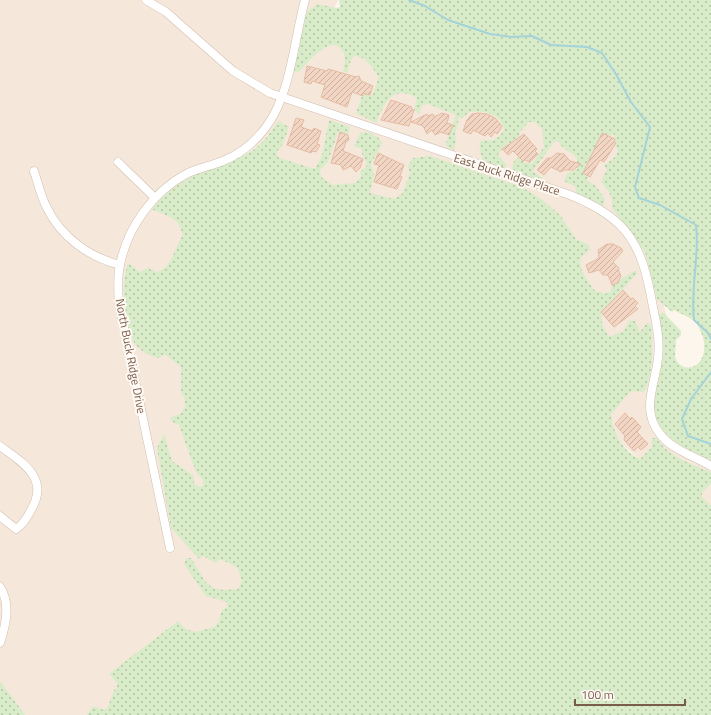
<svg xmlns="http://www.w3.org/2000/svg" width="711" height="715" font-family="'Titillium Web',sans-serif">
	<style>
		.residential { fill: #f5e8da }
		.grass { fill: url(#grass-dots) }
		.lines { fill: none; stroke-linecap: round; stroke-linejoin: round }
		.stream { stroke: #a5d3da; stroke-width: 2 }
		.building { fill: url(#building-hatch); stroke: #e6bba3 }
		.street-casing { stroke: #d1beb0; stroke-width: 9 }
		.street { stroke: #fff; stroke-width: 8 }
		.labels { text-anchor: middle; dominant-baseline: central; stroke-width: 4; stroke-linejoin: round; paint-order: stroke }
		.street-label { font-size: 12px; fill: #7a5c4d; stroke: #fffaf3 }
	</style>
	<defs>
		<pattern id="grass-dots" width="8" height="8" patternUnits="userSpaceOnUse"><rect width="8" height="8" fill="#d8ecc9"/><path d="M2 2h.1M6 6h.1" fill="none" stroke="#b4c2a5" stroke-width="1.8" stroke-linecap="round"/></pattern>
		<pattern id="building-hatch" width="6" height="6" patternUnits="userSpaceOnUse"><rect width="6" height="6" fill="#f3d5c3"/><path d="M-1 1l2-2M0 6l6-6M5 7l2-2" fill="none" stroke="#cab0a1"/></pattern>
	</defs>
	<rect width="100%" height="100%" fill="#fdf6ec"/>
	<!-- residential -->
	<polygon class="residential" points="0,0 338,0 321,37 625,134 653,249 666,316 665,411 711,451 711,520 604,429 256,563 233,650 148,715 0,715"/>
	<!-- grass -->
	<g class="grass">
		<path d="M339 0H711V462C685 449 650 434 654 398 655 384 662 371 663 357 664 343 661 328 659 314L664 313 681 331V335L676 340C676 345 675 351 675 356 679 376 711 370 703 337 701 333 699 326 696 323 690 317 681 314 674 310L672 312 657 299 645 252 612 208V199L609 192 601 182 607 169 604 166 616 156 618 151 615 145 616 143 614 141 615 135 612 134 611 136 602 133 583 173 588 176 587 181 596 186 605 199 603 206 576 193V187L564 181 567 174 577 169V158C572 152 562 149 558 141L554 142 533 171 543 178 542 182 514 171 512 167 515 159 520 158 525 163 530 162 531 165 544 147 542 128 538 126 536 122H529L519 133 520 136 511 144 509 142 498 154 507 166 506 169 482 160 479 143 482 140C493 142 499 139 504 129 500 113 484 110 469 112L464 117 459 118 455 135 456 141 454 150 447 147 446 143 456 115 428 104 422 105 419 114 414 110 417 98C392 84 384 104 376 123L356 113 363 93 372 96 379 77C372 68 367 56 354 56L351 60 347 73 343 71C345 63 347 55 340 48 328 36 307 64 299 72L292 71 307 12 317 4 337 8 340 7Z"/>
		<path d="M329 120 350 127 348 135 338 132 328 162 320 170 321 177 332 185 355 183 361 177 360 172 366 167 367 163 362 154V148H357L354 145 361 132 371 133 380 139 382 144 371 164 374 176 370 193 394 199 402 194 410 173 408 166 413 158 430 156 522 187 541 199 560 215 576 239 589 245 590 250C587 253 583 255 581 258 577 269 590 284 596 292H601L605 294 611 291 612 285 636 270 637 274 616 296 617 297 601 312 602 324 609 337 623 331 630 320 635 321 640 332 647 323 651 325C653 346 654 373 644 392L631 391 611 414C613 432 622 451 640 459L652 447V438H657C668 457 692 464 711 472V484L702 492V497L711 506V715H87L93 706 104 710 108 707 114 690 117 688V683L109 674 178 621 186 629 195 632 214 627 219 621 222 610 227 607V602L206 596 184 564 187 558H191C207 582 204 593 238 589L242 581 237 567 220 559 215 563 203 556 199 559 171 528 157 448 164 434 172 461 193 475 194 483 198 487 203 486V480L196 472 179 425 171 421V417L180 414 185 407V399L181 393V367L164 354 159 358C153 357 144 353 140 349 121 333 121 284 128 263L140 272 148 268 157 272C173 267 174 248 183 235 178 215 168 218 152 209 165 192 182 181 201 172 218 164 236 161 252 151 263 144 271 132 278 121L289 127 283 144 276 153 279 158 315 169 322 155Z"/>
		<polygon points="0,681 25,715 0,715"/>
	</g>
	<g class="lines">
		<!-- stream -->
		<g class="stream">
			<path d="M409 0 425 6 448 20 490 34 511 37 532 36 551 45 587 47 602 53 617 76 631 102 650 127 635 187 639 198 660 205 696 225C700 256 690 288 694 320L708 333 711 339"/>
			<polyline points="711,372 691,399 682,419 688,436 711,444"/>
		</g>
	</g>
	<!-- building -->
	<g class="building">
		<polygon points="307,66 327,71 328,69 356,77 359,76 361,81 373,86 370,95 363,93 363,96 352,92 347,107 321,97 325,85 312,81 311,84 304,82"/>
		<polygon points="391,100 412,107 411,109 414,110 409,126 381,120"/>
		<polygon points="442,113 449,115 447,123 453,125 449,135 441,132 435,135 432,130 427,134 423,126 411,122 427,114 428,116 433,114 434,117"/>
		<polygon points="478,113 487,114 495,118 502,126 500,130 497,134 495,132 491,137 488,133 485,136 473,130 471,134 463,131 467,120 472,114"/>
		<polygon points="296,118 304,120 301,127 312,131 314,128 321,131 317,144 320,145 316,152 312,151 311,153 287,145"/>
		<polygon points="340,132 348,135 349,140 346,142 343,151 363,159 360,168 356,172 351,166 343,170 341,165 331,163"/>
		<polygon points="602,133 615,139 614,141 616,143 604,162 600,160 590,177 583,173"/>
		<polygon points="524,134 537,149 535,151 538,154 530,162 525,160 523,161 513,151 508,155 502,149"/>
		<polygon points="378,153 404,165 400,176 402,177 397,189 374,182 379,165 374,164"/>
		<polygon points="557,153 564,154 570,161 581,164 573,170 564,170 561,172 551,167 544,175 537,170 547,158 551,158"/>
		<polygon points="607,244 613,244 621,248 623,251 613,262 619,268 618,269 621,276 618,283 612,285 608,275 603,275 599,270 589,273 586,265 599,258 598,250"/>
		<polygon points="623,290 631,299 633,298 638,303 635,306 638,309 614,327 601,312"/>
		<polygon points="625,413 630,419 632,417 641,427 637,432 648,444 641,450 638,447 634,451 624,440 625,436 615,424"/>
	</g>
	<g class="lines">
		<!-- street casing -->
		<g class="street-casing">
			<g id="street">
				<path d="M146 0 166 12 233 71 270 93 570 195C631 220 642 246 653 307 657 326 661 346 657 365 653 389 642 412 660 434 672 450 694 456 711 466"/>
				<polyline points="118,162 154,197"/>
				<path d="M34 171C38 183 41 197 47 208 61 237 89 257 120 265"/>
				<path d="M0 446C23 463 50 478 31 510 27 518 23 525 16 529L0 516"/>
				<path d="M170 548 119 304C118 291 117 278 120 265 127 228 153 192 186 174 198 168 211 166 223 161 240 154 255 142 266 127 291 94 294 40 305 0"/>
				<path d="M0 587C11 603 6 625 0 643"/>
			</g>
		</g>
		<!-- street -->
		<use href="#street" class="street"/>
	</g>
	<g class="labels">
		<!-- street labels -->
		<g class="street-label">
			<text transform="translate(507 174) rotate(18)">East Buck Ridge Place</text>
			<text transform="translate(131 356) rotate(79)">North Buck Ridge Drive</text>
		</g>
	</g>
	<!-- scale -->
	<path d="M575 699v6h110v-6" fill="none" stroke="#7a5c4d" stroke-width="2"/>
	<text x="581" y="699" font-size="12" fill="#7a5c4d" stroke="#fffaf3" stroke-width="3" paint-order="stroke">100 m</text>
</svg>
